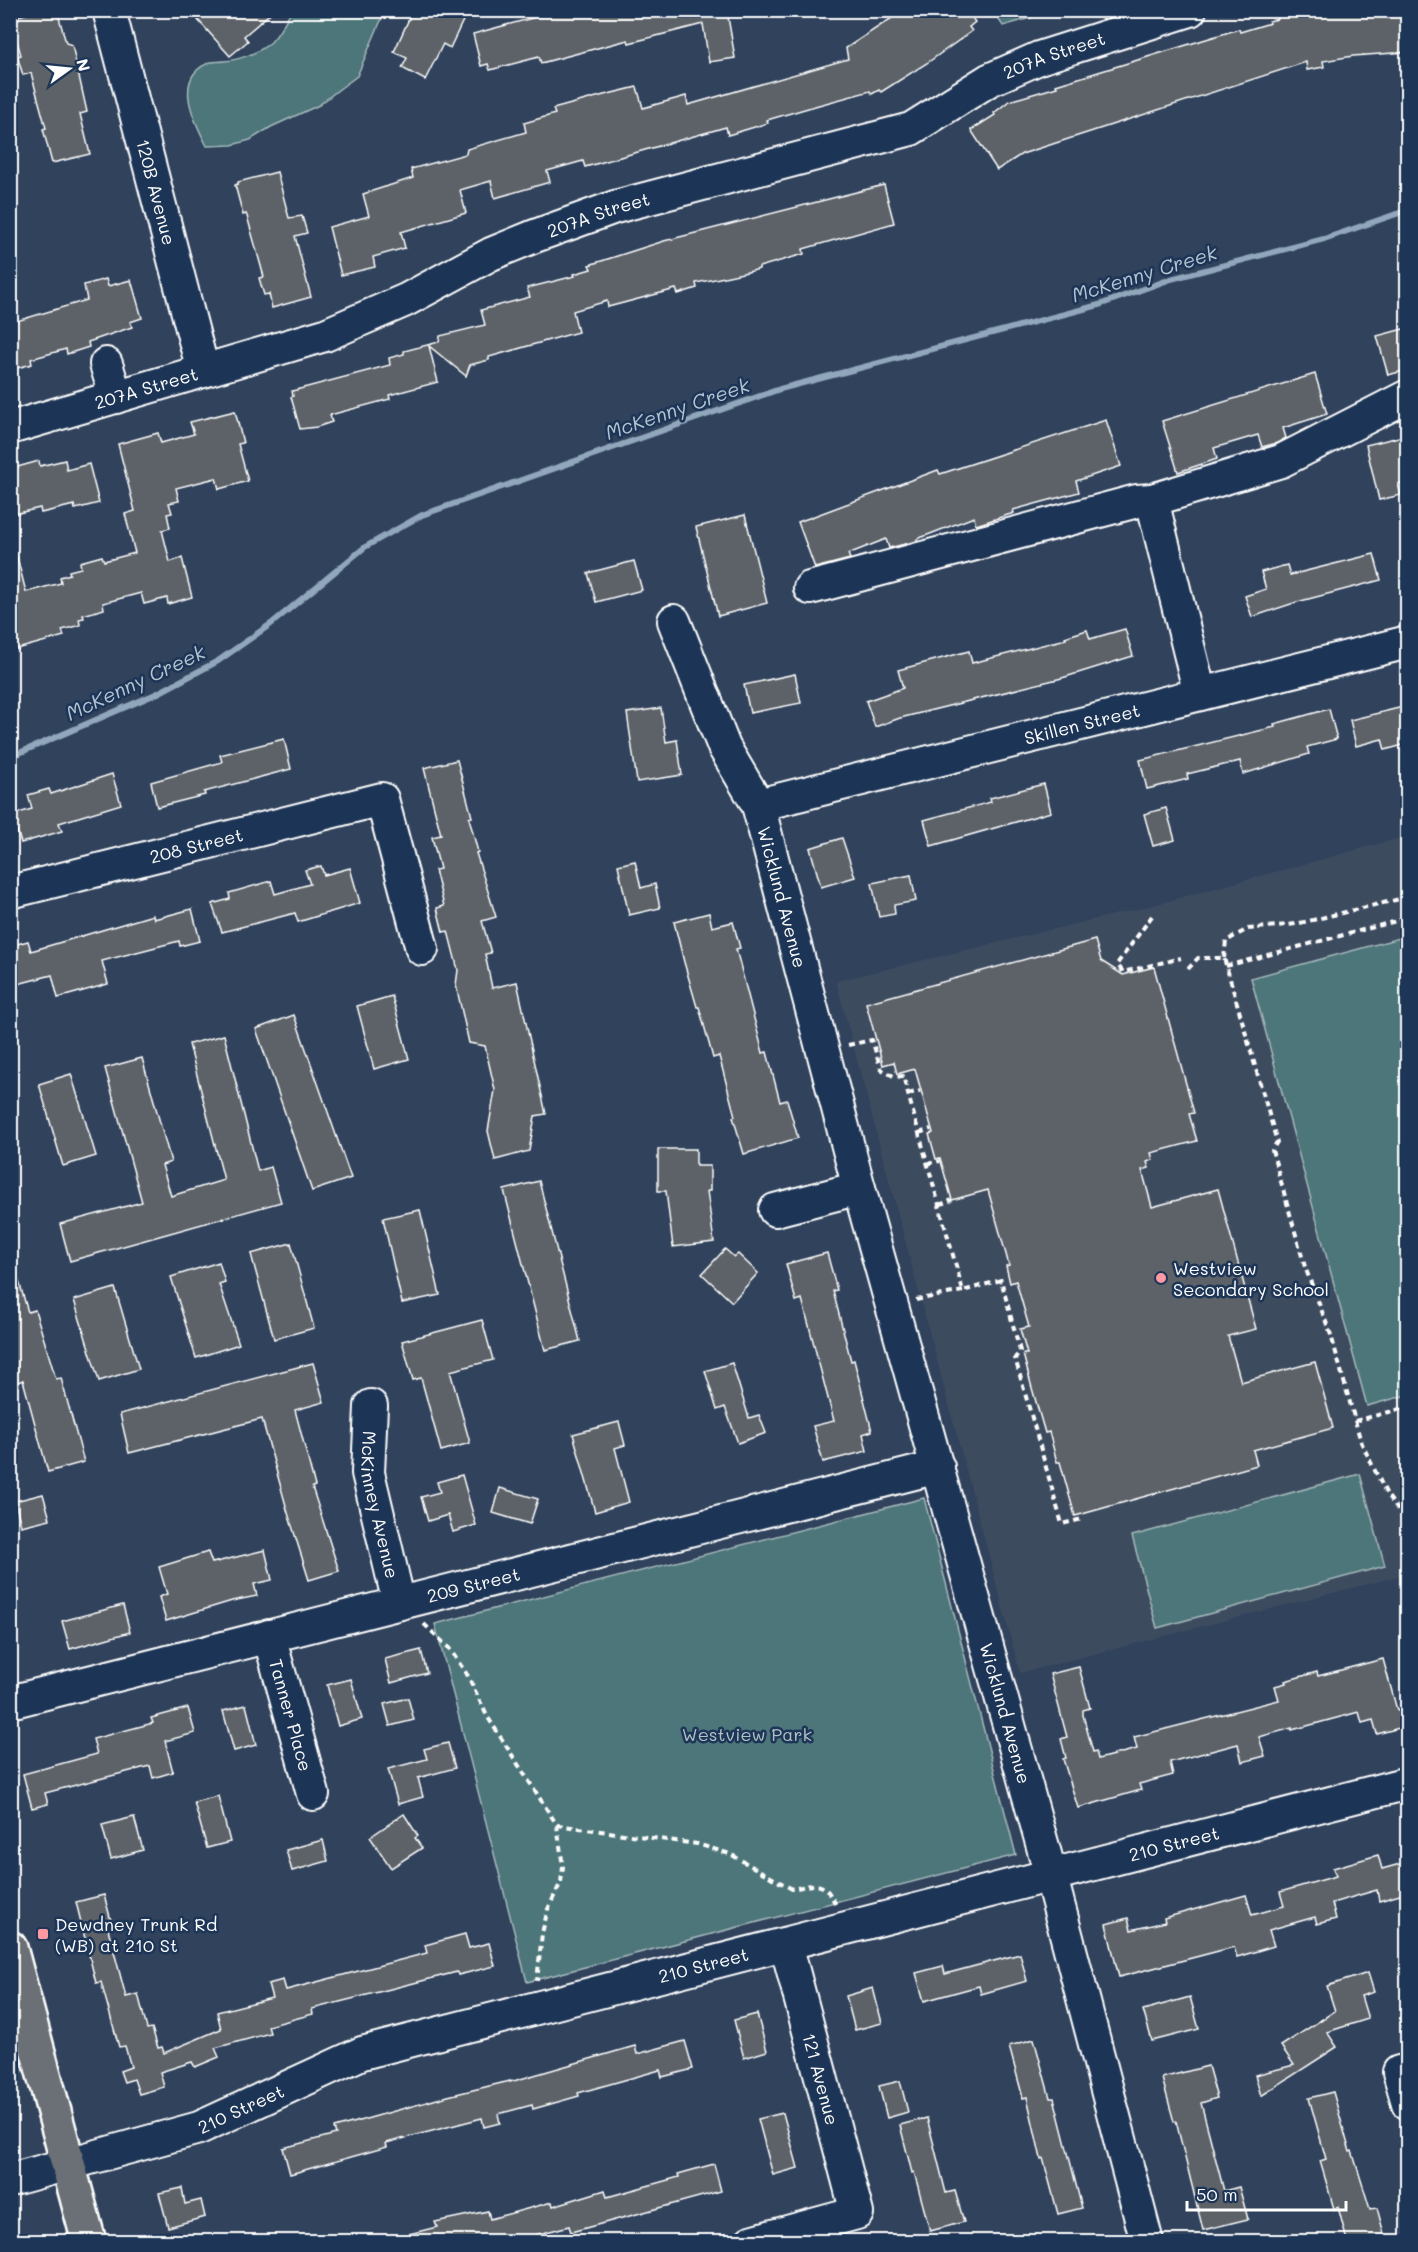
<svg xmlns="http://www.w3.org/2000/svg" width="1418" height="2252" font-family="Mali,sans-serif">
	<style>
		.built { fill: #3d4c5f }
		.green { fill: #4e767a; stroke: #a6babc; stroke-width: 1.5 }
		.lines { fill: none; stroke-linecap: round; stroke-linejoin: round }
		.stream { stroke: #91a7bc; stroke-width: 6 }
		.building { fill: #5b6267; stroke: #fff; stroke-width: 1.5 }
		.minor-casing { stroke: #fff; stroke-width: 36 }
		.major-casing { stroke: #fff; stroke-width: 38 }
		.path { stroke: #fff; stroke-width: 4; stroke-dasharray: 6 4.5; stroke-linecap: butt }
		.minor { stroke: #1d3557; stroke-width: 32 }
		.major { stroke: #6a7074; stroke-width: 33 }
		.poi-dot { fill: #ff9aa2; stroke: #1d3557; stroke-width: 2 }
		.labels { text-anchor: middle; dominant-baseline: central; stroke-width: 5; stroke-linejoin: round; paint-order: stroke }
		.street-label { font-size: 18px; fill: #fff; stroke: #1d3557 }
		.poi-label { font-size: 18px; fill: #fff; stroke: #1d3557; text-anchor: start }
		.park-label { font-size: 18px; fill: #afc1c3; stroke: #1d3557 }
		.water-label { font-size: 20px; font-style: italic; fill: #b5c5d2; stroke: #1d3557 }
	</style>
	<rect width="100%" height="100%" fill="#30425c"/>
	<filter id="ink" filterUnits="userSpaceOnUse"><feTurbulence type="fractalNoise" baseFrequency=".0167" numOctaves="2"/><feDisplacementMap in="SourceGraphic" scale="12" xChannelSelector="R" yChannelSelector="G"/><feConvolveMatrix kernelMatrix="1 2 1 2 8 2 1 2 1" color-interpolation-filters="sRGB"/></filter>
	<g filter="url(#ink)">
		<!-- built -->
		<polygon class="built" points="1407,836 1407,1574 1020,1673 836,981 1146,907"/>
		<!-- green -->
		<g class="green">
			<path d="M291 11H385L357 76 338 90 319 105 271 127 250 140 232 145 207 146C194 121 171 76 211 62 215 61 220 62 224 61 240 60 260 52 271 42 279 34 286 20 291 11Z"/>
			<polygon points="993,11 1055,11 1003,26"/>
			<polygon points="1407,936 1407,1395 1367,1406 1251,978"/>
			<polygon points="1360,1474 1385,1566 1157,1628 1132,1536"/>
			<polygon points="924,1498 1016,1855 527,1982 435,1624"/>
		</g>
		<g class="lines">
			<!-- stream -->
			<polyline class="stream" points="10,757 158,693 218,661 271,624 365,547 422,515 780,389 1099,305 1171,279 1324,239 1408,210"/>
		</g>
		<!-- building -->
		<g class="building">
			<polygon points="41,10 57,10 66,43 72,45 87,112 80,114 90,154 52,163 43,129 46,128 31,73 23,75 17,56 21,55 11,21 19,19 18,16"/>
			<polygon points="209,10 274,10 244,36 248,41 230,56 198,20"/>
			<polygon points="413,10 468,10 450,48 443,44 425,80 402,68 407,58 394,52"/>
			<polygon points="562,10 731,10 731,16 728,17 735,58 709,62 703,24 629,43 628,40 541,63 539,57 490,70 488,64 481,66 473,34"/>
			<polygon points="904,10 967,10 975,22 969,27 972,31 927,63 881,92 879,90 872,94 870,91 815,106 767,120 768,123 728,135 726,127 585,167 583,161 547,171 550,182 495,198 491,181 460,190 466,213 401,232 405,248 373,257 375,267 341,275 329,227 369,216 363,194 413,178 411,169 466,154 467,149 526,132 524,123 555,114 553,109 604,95 637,87 643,108 686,96 688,105 848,59 846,48"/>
			<polygon points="1322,10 1377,10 1377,15 1407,13 1407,52 1353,56 1323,61 1324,67 1307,70 1306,62 1022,154 997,170 971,130 995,115 994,113 1009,101 1057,87 1056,85 1239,29 1240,32 1270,23 1269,21 1278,19 1278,17 1293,13 1294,15"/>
			<polygon points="277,172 289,218 302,216 307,233 295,236 311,297 272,308 269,294 264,295 259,278 264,277 247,216 246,214 243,215 235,185 238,184 238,182"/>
			<polygon points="884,185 894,223 803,249 804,254 759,267 759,269 752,271 696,283 697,288 678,294 676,289 608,307 607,301 573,311 578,332 489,357 489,360 470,365 466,376 429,346 438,382 389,395 390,399 330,415 332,422 317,427 300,429 291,397 293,396 292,391 390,365 389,358 404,354 404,351 439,342 440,336 485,325 481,310 530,297 527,288 575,276 574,274 591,269 589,265 664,241"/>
			<polygon points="106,279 108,286 131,280 142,318 130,322 132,327 88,342 89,347 67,354 66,349 31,359 32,364 10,370 10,323 87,300 84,285"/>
			<polygon points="1407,328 1407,370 1388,375 1377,336"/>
			<polygon points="1315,374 1327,414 1283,428 1286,438 1277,443 1262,447 1258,435 1214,448 1217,459 1178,472 1162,421"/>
			<polygon points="235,411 243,443 238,444 248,481 219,489 216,478 176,488 179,501 169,503 172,513 167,514 170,528 162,530 170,562 182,558 192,597 168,604 167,598 144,604 141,593 103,603 104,609 83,615 84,618 79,619 80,625 62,630 64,636 10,651 10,554 16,553 26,592 61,583 60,577 70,574 69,571 81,568 80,562 102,556 104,561 135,553 125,514 135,511 118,444 158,433 161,443 194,434 190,422"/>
			<polygon points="1106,420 1121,466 1076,481 1079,492 1013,510 1014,513 976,525 974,517 917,539 917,541 889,548 886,539 848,554 850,559 815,568 798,522 938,470 940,474"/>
			<polygon points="1407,435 1407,481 1398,484 1401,495 1379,500 1366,445"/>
			<polygon points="65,460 67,470 89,464 99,503 75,509 74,505 41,513 40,508 10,515 10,469 39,461 40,466"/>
			<polygon points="745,515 767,603 718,616 696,527"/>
			<polygon points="1374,554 1381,580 1297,602 1252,617 1245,596 1266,589 1261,572 1287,565 1290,575"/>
			<polygon points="634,561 642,590 596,602 588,573"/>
			<polygon points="1125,629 1133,656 1062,678 900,718 875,727 866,701 903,688 898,670 969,651 972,663 1066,639 1065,637 1087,630 1090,639"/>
			<polygon points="795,674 801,703 750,713 744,685"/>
			<polygon points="1407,706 1407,744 1385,750 1382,739 1356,746 1350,720"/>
			<polygon points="661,708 666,742 677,740 682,775 637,782 627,713"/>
			<polygon points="1329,709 1337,739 1307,747 1309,754 1243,774 1240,761 1187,774 1188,779 1147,789 1140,760 1275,727 1274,724"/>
			<polygon points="284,739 291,769 204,792 205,795 157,807 151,782 222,762 220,755"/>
			<polygon points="457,760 472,817 469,818 478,852 476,853 496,917 482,921 491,953 485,954 492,988 517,982 546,1114 535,1116 529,1151 495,1160 488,1131 495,1090 485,1046 469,1043 456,985 458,970 448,931 443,932 437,908 444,906 435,870 440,869 432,837 441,835 424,768"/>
			<polygon points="112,774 121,804 59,823 62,831 21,843 12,815 32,809 28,795 49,789 51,794"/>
			<polygon points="1044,784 1051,812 931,846 924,820 991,802 990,798"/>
			<polygon points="1166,808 1175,840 1153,846 1144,814"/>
			<polygon points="842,838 855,877 821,887 810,848"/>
			<polygon points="635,861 641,888 655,884 660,908 629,915 618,865"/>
			<polygon points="321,866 324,875 350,868 360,903 298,922 295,913 222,932 212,904 230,899 229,893 271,881 275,894 310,884 305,870"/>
			<polygon points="911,875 916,901 894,905 895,914 879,917 872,883"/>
			<polygon points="192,909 200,941 180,946 179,941 102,961 108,984 58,998 52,975 10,986 10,946 28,941 31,951 153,915 154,919"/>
			<polygon points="709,913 712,927 733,922 740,948 736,949 763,1053 767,1052 780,1102 787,1100 798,1138 744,1154 733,1117 735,1116 719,1056 713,1058 699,1007 697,1007 684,962 674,922"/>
			<polygon points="1095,940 1101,961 1123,975 1154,967 1194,1113 1189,1114 1197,1141 1151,1153 1153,1160 1147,1162 1149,1168 1142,1170 1152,1207 1218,1189 1256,1329 1228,1336 1241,1382 1315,1362 1333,1428 1253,1450 1257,1465 1075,1516 1060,1462 1057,1462 1049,1432 1045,1433 1032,1388 1023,1354 1027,1354 1020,1329 1029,1327 1016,1281 1010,1283 1006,1266 1009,1265 988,1190 952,1200 940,1158 936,1159 929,1134 933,1133 915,1069 897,1074 894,1062 883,1065 866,1003"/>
			<polygon points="392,996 409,1059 374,1069 357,1006"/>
			<polygon points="294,1015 351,1178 312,1191 256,1029"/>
			<polygon points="224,1035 258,1171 271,1167 281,1202 70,1261 60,1224 142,1202 105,1068 142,1058 171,1162 162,1165 171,1196 224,1180 189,1044"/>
			<polygon points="71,1074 96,1156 63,1166 39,1084"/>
			<polygon points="658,1149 696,1149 696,1166 710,1166 710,1191 707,1191 714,1242 673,1247 666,1191 658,1191"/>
			<polygon points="539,1181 580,1341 545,1350 504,1190"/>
			<polygon points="420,1210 440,1295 402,1303 383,1218"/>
			<polygon points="291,1243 314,1328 274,1339 251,1254"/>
			<polygon points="725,1249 734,1257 738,1254 758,1273 732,1302 702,1274"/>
			<polygon points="827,1253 837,1290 833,1291 851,1361 854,1360 872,1431 863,1434 867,1451 823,1462 813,1426 834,1421 802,1299 796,1301 786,1264"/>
			<polygon points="219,1262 225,1282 219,1284 239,1344 196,1358 171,1277"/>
			<polygon points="10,1268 15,1268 28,1312 35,1310 56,1379 61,1378 84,1462 48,1472 23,1380 18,1382 10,1358"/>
			<polygon points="115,1288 139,1369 99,1381 74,1300"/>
			<polygon points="482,1320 493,1360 450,1371 470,1443 441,1451 421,1378 413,1380 402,1341"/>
			<polygon points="313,1363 324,1402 295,1410 315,1486 312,1487 339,1571 309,1580 288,1513 262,1419 129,1453 120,1414"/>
			<polygon points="732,1363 749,1418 759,1415 766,1433 738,1443 725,1407 717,1410 705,1371"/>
			<polygon points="619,1422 625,1445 615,1448 629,1502 595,1512 573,1434"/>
			<polygon points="462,1475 476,1525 453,1532 448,1515 428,1521 421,1497 440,1492 437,1482"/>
			<polygon points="500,1488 538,1499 530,1524 493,1513"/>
			<polygon points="43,1494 50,1519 21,1526 15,1501"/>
			<polygon points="265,1550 272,1580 254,1584 257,1596 232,1601 166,1621 159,1597 167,1594 159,1567 208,1552 212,1563"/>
			<polygon points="123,1605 130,1632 70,1649 62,1621"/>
			<polygon points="421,1650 427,1673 391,1683 385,1659"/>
			<polygon points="1383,1659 1397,1710 1407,1707 1407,1726 1377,1734 1373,1720 1362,1723 1359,1712 1292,1730 1292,1728 1259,1737 1265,1756 1242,1762 1238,1744 1170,1762 1173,1775 1139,1784 1141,1790 1078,1808 1063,1759 1066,1758 1061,1739 1067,1737 1050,1674 1079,1667 1090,1708 1083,1710 1083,1715 1093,1752 1096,1751 1098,1759 1137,1749 1134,1737 1279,1700 1275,1686 1286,1683 1285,1681 1317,1672 1318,1676"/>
			<polygon points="351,1679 362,1719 338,1726 327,1685"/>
			<polygon points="408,1698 414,1720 390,1726 384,1704"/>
			<polygon points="246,1705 256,1745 234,1751 223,1711"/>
			<polygon points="188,1708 195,1733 165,1741 173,1772 153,1778 150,1766 103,1778 45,1793 48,1804 32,1808 23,1774 97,1754 93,1739 153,1723 151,1718"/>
			<polygon points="448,1743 455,1768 418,1778 423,1797 398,1804 388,1769 427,1759 424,1749"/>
			<polygon points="218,1796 230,1842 207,1848 194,1802"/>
			<polygon points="404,1814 418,1836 415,1838 422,1848 391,1868 370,1837"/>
			<polygon points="134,1817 143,1850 111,1859 102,1825"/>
			<polygon points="323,1840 328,1861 292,1871 286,1850"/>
			<polygon points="1378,1855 1382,1869 1407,1862 1407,1893 1379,1901 1377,1890 1332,1903 1336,1919 1317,1924 1315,1917 1269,1930 1274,1946 1237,1957 1234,1947 1119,1977 1106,1924 1128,1918 1131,1930 1165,1922 1164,1918 1246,1895 1252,1915 1284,1906 1280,1892 1336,1876 1333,1868"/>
			<polygon points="104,1895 112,1924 107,1925 126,1997 138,1994 147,2029 152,2028 158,2048 162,2047 164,2053 221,2029 217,2012 272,1998 268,1984 283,1980 286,1990 427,1953 425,1945 465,1934 469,1948 489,1943 495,1966 458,1975 457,1972 312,2009 313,2014 268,2026 270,2033 215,2048 219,2057 195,2067 192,2062 160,2072 164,2087 139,2094 134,2079 124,2082 120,2071 131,2067 125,2046 119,2047 101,1982 96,1983 76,1902"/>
			<polygon points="1020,1954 1027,1981 981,1994 979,1986 924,2001 916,1973 943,1966 945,1974"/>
			<polygon points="1368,1973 1374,1992 1361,1996 1368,2019 1327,2032 1337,2047 1261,2096 1255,2075 1294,2065 1281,2046 1335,2011 1327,1986"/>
			<polygon points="873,1988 882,2023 855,2030 846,1996"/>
			<polygon points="1190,1997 1199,2029 1152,2041 1143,2010"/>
			<polygon points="757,2014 767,2051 744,2058 734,2020"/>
			<polygon points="1034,2039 1050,2098 1054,2098 1082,2208 1058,2214 1043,2158 1041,2159 1027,2097 1023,2098 1009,2046"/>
			<polygon points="685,2041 693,2069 662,2077 660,2070 578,2093 579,2096 533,2109 532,2105 498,2114 500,2123 484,2127 482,2118 386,2143 387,2147 290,2174 283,2148 336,2134 334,2128 448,2096 510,2081 510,2082 635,2046 637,2054"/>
			<polygon points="1208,2066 1217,2098 1201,2103 1224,2191 1239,2187 1248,2219 1203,2230 1176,2121 1174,2122 1162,2078"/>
			<polygon points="900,2081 908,2112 887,2118 879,2086"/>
			<polygon points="1333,2092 1350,2152 1352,2151 1370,2209 1377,2208 1386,2241 1347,2241 1338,2207 1334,2209 1320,2161 1326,2159 1309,2098"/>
			<polygon points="783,2113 798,2168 773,2175 758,2119"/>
			<polygon points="927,2118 946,2193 955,2191 964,2222 930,2231 914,2172 912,2173 900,2125"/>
			<polygon points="714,2164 721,2191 571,2232 569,2226 513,2241 402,2241 401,2236 437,2227 435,2222 488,2211 490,2219 552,2202 553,2206 605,2190 607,2197 679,2177 678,2174"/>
			<polygon points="182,2188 185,2204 201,2200 205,2217 168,2227 159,2193"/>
		</g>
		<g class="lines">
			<!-- minor casing -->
			<g class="minor-casing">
				<g id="minor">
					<path id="s1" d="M109 10 203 371"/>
					<polyline points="106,364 116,397"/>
					<path id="s2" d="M10 428 325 335 406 300 491 254 535 236 615 207 911 129 989 80 1039 58 1190 10"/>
					<polyline points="1152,500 1200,694"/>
					<polyline points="810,588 1137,501 1152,500 1281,461 1408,396"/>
					<path id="s3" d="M674 621 724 747 758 805 859 1188 1045 1854 1147 2242"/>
					<path id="s4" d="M758 805 1408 642"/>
					<path id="s5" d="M10 892 382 799 422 949"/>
					<polyline points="775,1210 859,1188"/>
					<path id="s6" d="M371 1406 368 1473 399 1603"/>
					<path id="s7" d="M269 1636 313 1794"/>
					<path id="s8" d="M10 1702 938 1467"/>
					<polyline points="1408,2070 1399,2072 1408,2103"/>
					<path id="s9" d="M10 2180 199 2128 362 2053 1408 1783"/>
					<polyline points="751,2242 857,2213 786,1944"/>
				</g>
			</g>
			<!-- major casing -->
			<g class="major-casing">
				<polyline id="major" points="10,1948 89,2242"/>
			</g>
			<!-- path -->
			<g class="path">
				<polyline points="1152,916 1117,964 1123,972 1181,958"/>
				<polyline points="1224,958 1226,941 1248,929 1296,924 1408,897"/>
				<polyline points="1226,966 1408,918"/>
				<polyline points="1188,969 1198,958 1224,958 1277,1142 1272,1150 1305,1267 1331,1335 1361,1442 1387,1495 1408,1523"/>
				<polyline points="848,1045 872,1040 881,1069 895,1077 903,1076 963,1291 1001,1280 1020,1351 1015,1358 1062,1524 1082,1519"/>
				<polyline points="908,1094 920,1091"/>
				<polyline points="919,1133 931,1129"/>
				<polyline points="927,1164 940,1161"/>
				<polyline points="939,1205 952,1200"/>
				<polyline points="916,1300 963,1291"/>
				<polyline points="1355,1421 1408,1407"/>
				<polyline points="424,1624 449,1648 468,1676 487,1716 557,1825 563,1867 561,1882 548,1909 542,1933 537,1981"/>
				<path d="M557 1825 697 1844 730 1854 792 1889C817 1884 823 1879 836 1905"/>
			</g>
			<!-- minor -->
			<use href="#minor" class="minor"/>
			<!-- major -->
			<use href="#major" class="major"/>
		</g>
	</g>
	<!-- markers -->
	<g class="poi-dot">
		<circle cx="1161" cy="1278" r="6"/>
		<rect x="37" y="1928" width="12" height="12" rx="3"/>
	</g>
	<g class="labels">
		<!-- street labels -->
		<g class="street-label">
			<text stroke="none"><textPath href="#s2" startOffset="1114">207A Street</textPath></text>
			<text stroke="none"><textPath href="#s1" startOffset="188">120B Avenue</textPath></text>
			<text stroke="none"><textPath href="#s2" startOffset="628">207A Street</textPath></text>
			<text stroke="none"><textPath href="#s2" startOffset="142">207A Street</textPath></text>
			<text stroke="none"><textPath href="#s4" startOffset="334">Skillen Street</textPath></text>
			<text stroke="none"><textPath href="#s5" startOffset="192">208 Street</textPath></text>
			<text stroke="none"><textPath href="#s3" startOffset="298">Wicklund Avenue</textPath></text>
			<text stroke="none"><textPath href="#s6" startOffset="100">McKinney Avenue</textPath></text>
			<text stroke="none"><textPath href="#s8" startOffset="478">209 Street</textPath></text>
			<text stroke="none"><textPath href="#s3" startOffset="1144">Wicklund Avenue</textPath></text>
			<text stroke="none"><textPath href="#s7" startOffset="82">Tanner Place</textPath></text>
			<text stroke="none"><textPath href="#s9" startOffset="1214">210 Street</textPath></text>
			<text stroke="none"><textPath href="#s9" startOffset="728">210 Street</textPath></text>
			<text transform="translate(821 2079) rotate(75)">121 Avenue</text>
			<text stroke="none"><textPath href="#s9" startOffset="242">210 Street</textPath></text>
		</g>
		<!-- poi labels -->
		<g class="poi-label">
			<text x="1173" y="1268">Westview<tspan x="1173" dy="21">Secondary School</tspan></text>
			<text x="55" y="1924">Dewdney Trunk Rd<tspan x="55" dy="21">(WB) at 210 St</tspan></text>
		</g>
		<!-- park labels -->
		<g class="park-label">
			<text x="747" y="1734">Westview Park</text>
		</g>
		<!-- water labels -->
		<g class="water-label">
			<text transform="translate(1144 273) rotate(-17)">McKenny Creek</text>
			<text transform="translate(677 408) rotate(-19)">McKenny Creek</text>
			<text transform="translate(135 682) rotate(-25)">McKenny Creek</text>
		</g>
	</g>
	<!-- margin -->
	<rect width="1418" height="2252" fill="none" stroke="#1d3557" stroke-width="36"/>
	<rect x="18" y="18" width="1382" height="2216" fill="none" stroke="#fff" stroke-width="2" filter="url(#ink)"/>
	<!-- north arrow -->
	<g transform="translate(69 69) rotate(75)" stroke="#1d3557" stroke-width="4.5" paint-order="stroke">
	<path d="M0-4.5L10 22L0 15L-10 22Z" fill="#ffffff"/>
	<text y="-9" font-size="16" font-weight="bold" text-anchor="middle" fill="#ffffff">N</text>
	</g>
	<!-- scale -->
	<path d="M1187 2201v9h159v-9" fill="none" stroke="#ffffff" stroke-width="3"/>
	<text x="1196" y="2201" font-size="18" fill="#ffffff" stroke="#1d3557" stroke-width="4.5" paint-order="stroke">50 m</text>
</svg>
